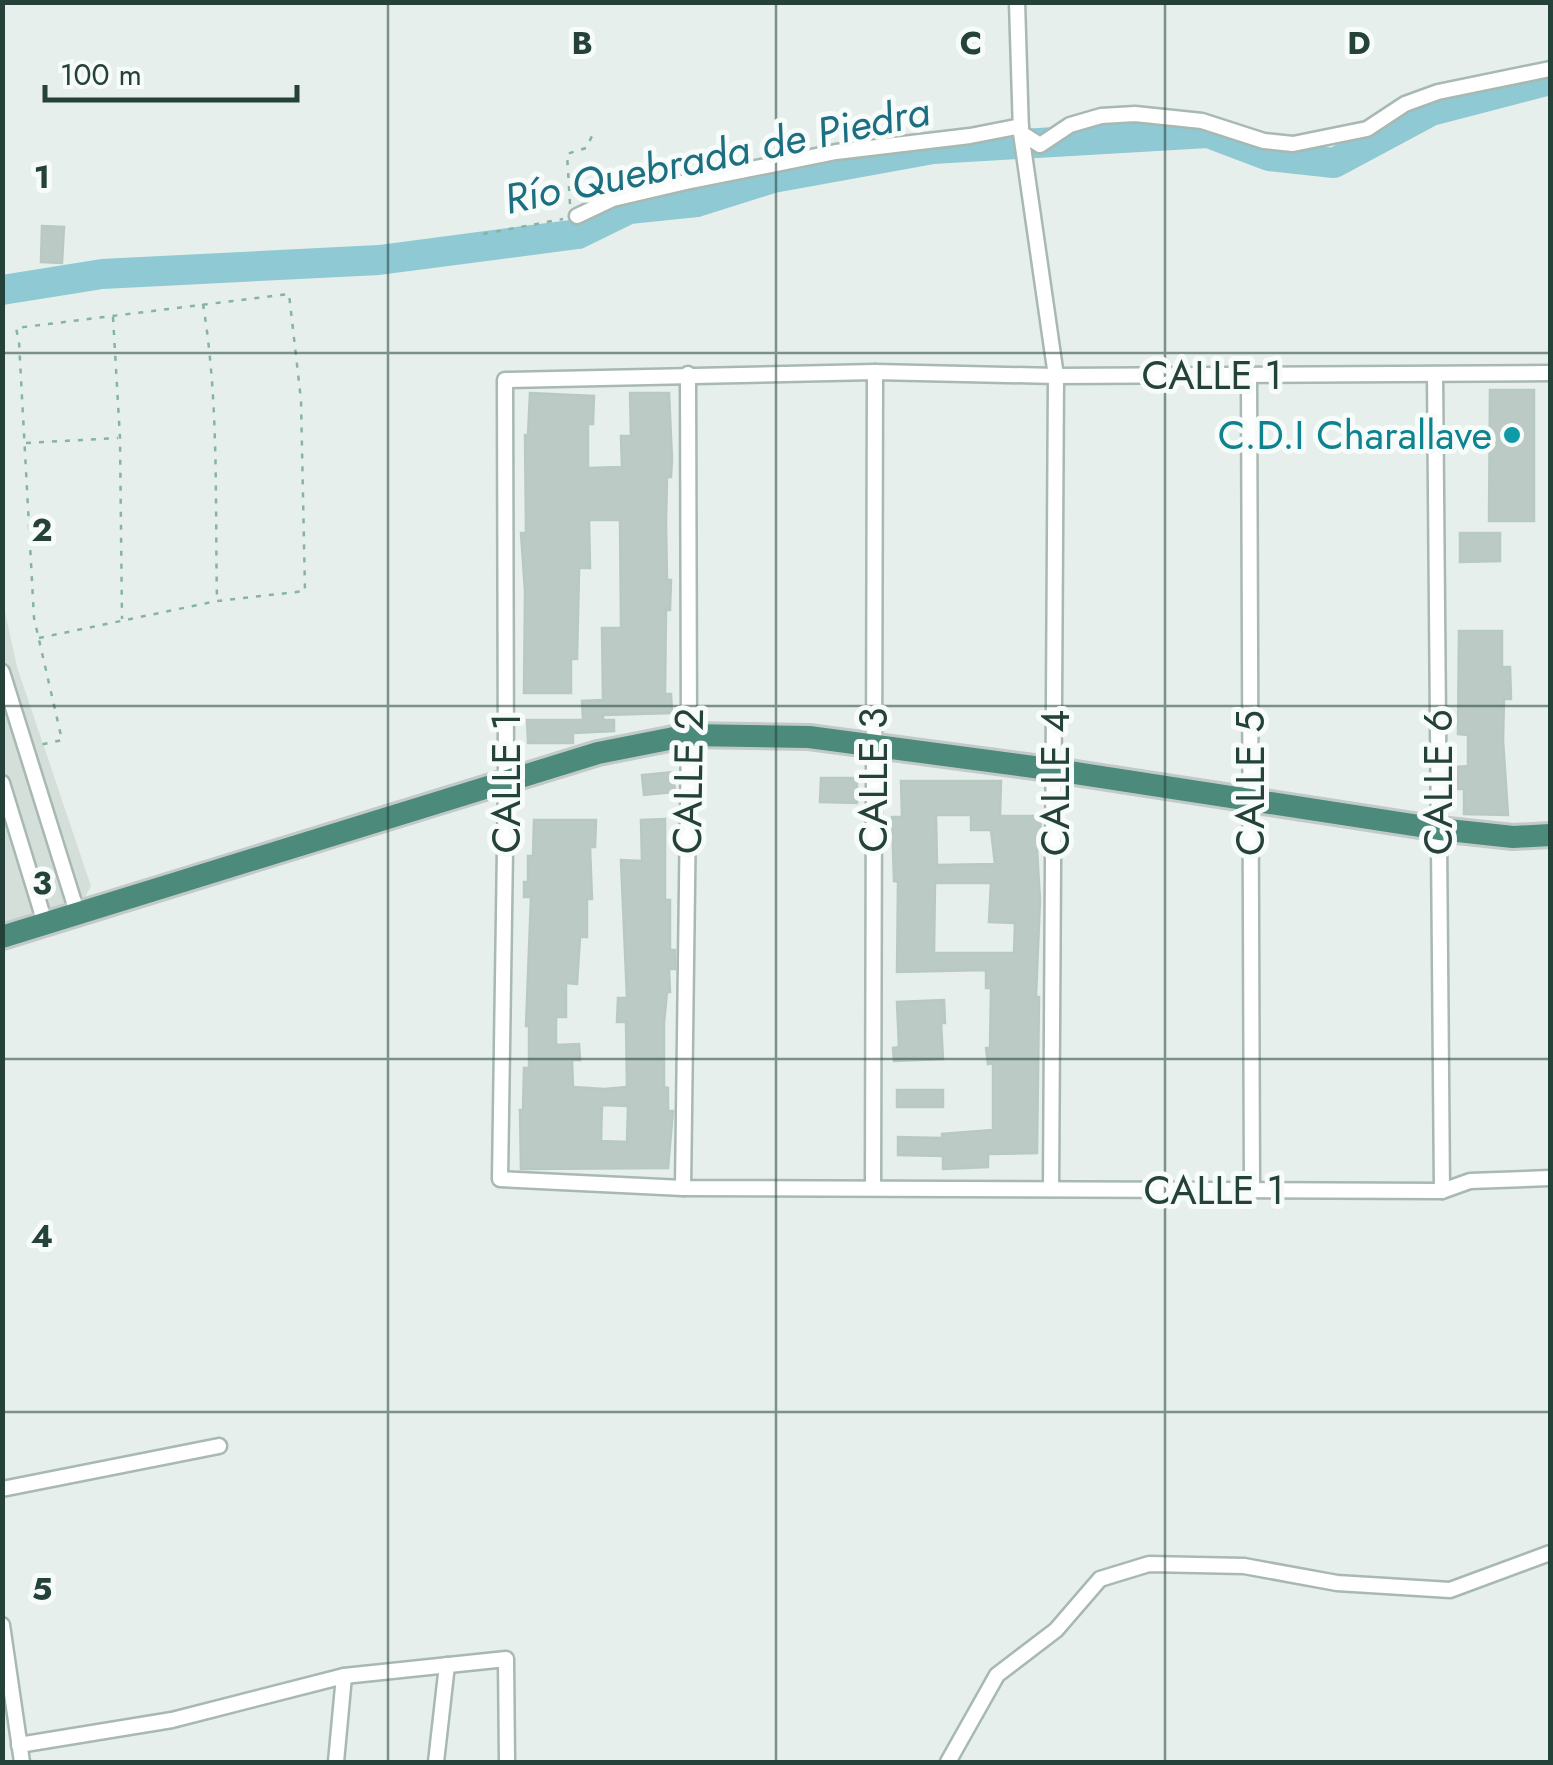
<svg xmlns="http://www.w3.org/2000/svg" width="1553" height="1765" font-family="Jost,sans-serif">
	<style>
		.built { fill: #d4dfda }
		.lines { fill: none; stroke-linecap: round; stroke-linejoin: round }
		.river { stroke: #8ec9d4; stroke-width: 30 }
		.building { fill: #bbcac4; stroke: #b8c9c2; stroke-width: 2.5; fill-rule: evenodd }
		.minor-casing { stroke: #a8b8b2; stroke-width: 19 }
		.trunk-casing { stroke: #c2cac8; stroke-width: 28 }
		.path { stroke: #86b3a5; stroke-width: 2.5; stroke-dasharray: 5 8; stroke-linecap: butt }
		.minor { stroke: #fff; stroke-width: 14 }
		.trunk { stroke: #4c8a7c; stroke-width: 22 }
		.grid { fill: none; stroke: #24423a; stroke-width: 2.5; stroke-opacity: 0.55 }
		.culture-dot { fill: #0f9aa8; stroke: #f7fbf9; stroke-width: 4 }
		.labels { text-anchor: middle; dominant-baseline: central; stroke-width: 10; stroke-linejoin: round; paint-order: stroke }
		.street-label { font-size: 40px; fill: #24423a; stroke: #f7fbf9 }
		.culture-label { font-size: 40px; fill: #0d838f; stroke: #f7fbf9; text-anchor: end }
		.water-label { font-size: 42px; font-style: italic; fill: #1c6f80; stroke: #f7fbf9 }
		.grid-label { font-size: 32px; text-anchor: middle; font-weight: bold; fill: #24423a; stroke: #f7fbf9; stroke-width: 10; stroke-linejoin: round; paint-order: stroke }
	</style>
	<rect width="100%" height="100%" fill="#e6efeb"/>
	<!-- built -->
	<polygon class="built" points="2,598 17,667 91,886 77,912 6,933 2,917"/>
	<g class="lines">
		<!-- river -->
		<polyline class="river" points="2,290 102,274 379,260 578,234 629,209 697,202 773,178 933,149 1208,133 1269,156 1334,163 1431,111 1550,80"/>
	</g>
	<!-- building -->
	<g class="building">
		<polygon points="42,226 64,227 62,263 41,262"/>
		<polygon points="1490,390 1534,390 1534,521 1489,521"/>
		<polygon points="530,393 594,396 593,424 588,424 588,468 622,467 621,436 631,436 630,393 669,393 672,459 671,477 667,477 666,521 667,580 671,580 670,610 666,610 665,694 671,694 672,713 603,715 603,720 614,720 614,731 573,733 573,743 528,743 527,720 583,720 582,701 603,700 602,628 621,628 620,520 589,520 590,568 579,568 579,572 577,659 571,659 571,693 524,693 525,592 521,533 526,533 525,435 528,435"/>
		<polygon points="1460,533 1500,533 1500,561 1460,562"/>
		<polygon points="1459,631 1502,631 1502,667 1510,667 1511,699 1504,699 1503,740 1508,815 1464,814 1464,789 1458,789 1457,767 1468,766 1468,735 1458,734"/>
		<polygon points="673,772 675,792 644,795 642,775"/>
		<polygon points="821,778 857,778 857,803 820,802"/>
		<path d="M901 781H1001L1000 816H1040L1042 850H1037L1040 900 1036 997H1039L1037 1153 988 1154V1167L943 1169V1156L898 1155V1137L942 1138V1134L993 1130V1063L988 1064 986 1048H990L991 988H986V970L897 972 898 882 894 881 892 817H902ZM936 815H971V830H991L995 864 937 865ZM935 883H991L989 922 1015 923 1014 953H934Z"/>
		<path d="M665 819V900H670V950H675V969H669L670 992H667L664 1023V1087L668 1088V1111H673L668 1168 521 1169 520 1110H523L524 1068H529V1026H526L531 897H524V882H528V856H533L534 820H596L595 847H590L592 899H587V937H580L577 984 566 983V1017H556V1045L579 1044 580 1060H572L573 1087 604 1089 627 1087 626 1022H617L618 998H627L621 860 642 861 641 820ZM602 1105 628 1106 627 1142 601 1141Z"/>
		<polygon points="944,1000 945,1023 941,1023 943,1059 894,1061 893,1048 899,1047 897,1002"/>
		<rect x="897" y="1090" width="46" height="17"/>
	</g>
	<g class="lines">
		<!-- minor casing -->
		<g class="minor-casing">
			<g id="minor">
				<polyline points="1017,2 1021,133 1056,376 1051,1189"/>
				<polyline points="1021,133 1040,145 1070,125 1101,116 1135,114 1202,121 1264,141 1293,144 1367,129 1405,104 1438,92 1550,69"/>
				<polyline points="577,216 613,199 686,182 836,152 970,136 1021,126"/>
				<polyline points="1550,373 1056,376 875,372 505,380 506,782 500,1179 683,1188 1442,1191 1470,1181 1550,1178"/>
				<polyline points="1435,374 1442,1191"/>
				<polyline points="1249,375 1252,1190"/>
				<polyline points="2,672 77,912"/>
				<polyline points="2,783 45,923"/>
				<polyline points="683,1188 689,735 688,374"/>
				<polyline points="873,1188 875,372"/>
				<polyline points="2,1489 219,1446"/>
				<polyline points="2,1625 22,1762"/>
				<polyline points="19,1745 172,1720 344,1676 506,1659 507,1762"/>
				<polyline points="336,1762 344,1676"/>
				<polyline points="436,1762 447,1665"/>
				<polyline points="948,1762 997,1675 1056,1630 1100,1579 1149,1564 1244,1566 1337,1583 1450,1590 1550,1553"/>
			</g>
		</g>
		<!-- trunk casing -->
		<g class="trunk-casing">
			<polyline id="trunk" points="2,937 598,753 689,735 809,737 1056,770 1439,829 1513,837 1550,835"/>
		</g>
		<!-- path -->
		<g class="path">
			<polyline points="570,204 567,154 586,148 592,136"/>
			<polyline points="483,234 563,219"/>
			<path d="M203 304C219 401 215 502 217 600"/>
			<polyline points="113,317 120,438 122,619"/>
			<polyline points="26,443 118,438"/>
			<polyline points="39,638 217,601 305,591 301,400 289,294 16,328 19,342 34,618 62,740 39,745"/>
		</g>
		<!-- minor -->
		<use href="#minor" class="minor"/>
		<!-- trunk -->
		<use href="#trunk" class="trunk"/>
	</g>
	<!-- grid -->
	<path class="grid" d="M388 2V1762M776 2V1762M1165 2V1762M2 353H1550M2 706H1550M2 1059H1550M2 1412H1550"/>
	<!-- markers -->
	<circle class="culture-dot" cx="1512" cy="435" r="10"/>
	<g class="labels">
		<!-- street labels -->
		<g class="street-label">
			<text x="1212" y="375">CALLE 1</text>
			<text transform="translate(873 780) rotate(-90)">CALLE 3</text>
			<text transform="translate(688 781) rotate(-89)">CALLE 2</text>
			<text transform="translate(1438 782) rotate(-90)">CALLE 6</text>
			<text transform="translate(506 783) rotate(-90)">CALLE 1</text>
			<text transform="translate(1055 783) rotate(-90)">CALLE 4</text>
			<text transform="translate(1250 783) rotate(-90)">CALLE 5</text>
			<text x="1214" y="1190">CALLE 1</text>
		</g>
		<!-- culture labels -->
		<g class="culture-label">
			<text x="1492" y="435">C.D.I Charallave</text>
		</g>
		<!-- water labels -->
		<g class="water-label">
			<text transform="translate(717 155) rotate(-12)">Río Quebrada de Piedra</text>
		</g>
	</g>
	<g class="grid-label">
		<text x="582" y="54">B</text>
		<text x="971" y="54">C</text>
		<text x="1359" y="54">D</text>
		<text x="42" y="188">1</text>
		<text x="42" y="541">2</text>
		<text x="42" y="894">3</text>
		<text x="42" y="1247">4</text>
		<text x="42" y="1600">5</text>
	</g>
	<!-- border -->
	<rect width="1553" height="1765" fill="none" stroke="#24423a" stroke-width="10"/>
	<!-- scale -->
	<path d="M45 85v15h252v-15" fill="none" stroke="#24423a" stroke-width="5"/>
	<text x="60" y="85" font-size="30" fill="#24423a" stroke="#f7fbf9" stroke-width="8" paint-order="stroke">100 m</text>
</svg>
